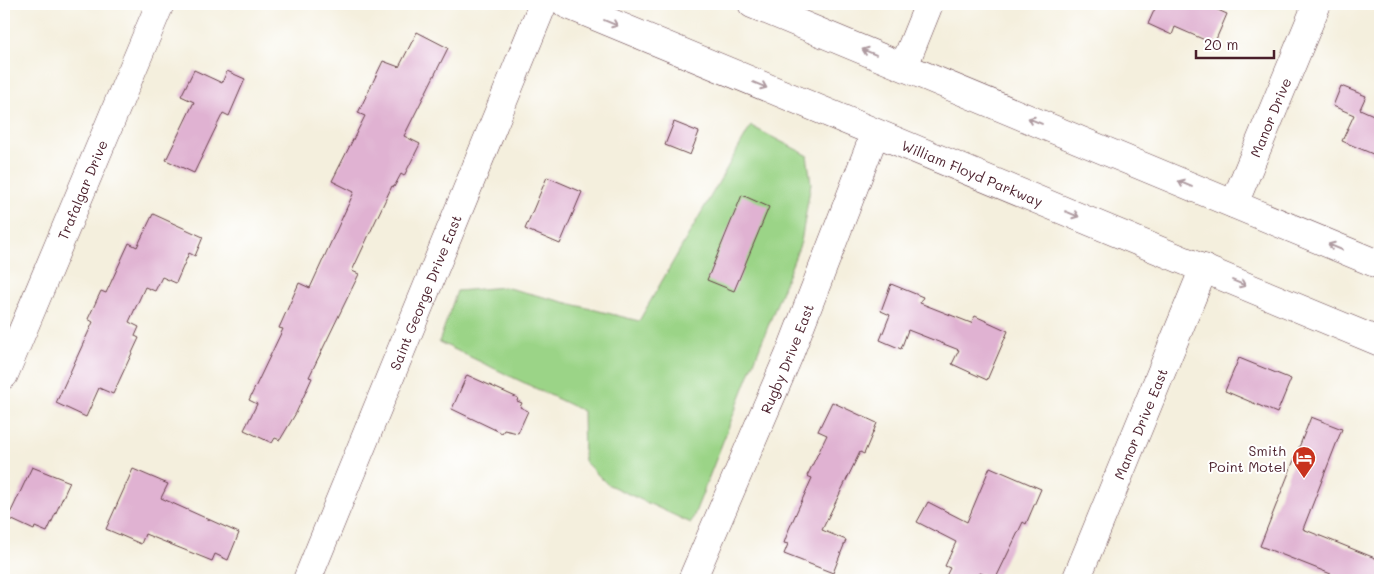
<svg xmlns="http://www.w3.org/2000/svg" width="1384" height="584" font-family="Mali,sans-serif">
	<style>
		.green { fill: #9bd487; stroke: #727a59 }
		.building { fill: #e0b2d2 }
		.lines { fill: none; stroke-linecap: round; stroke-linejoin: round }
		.minor-casing { stroke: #643e46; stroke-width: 29 }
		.highway-casing { stroke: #643e46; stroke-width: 29 }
		.minor { stroke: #fff; stroke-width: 28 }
		.highway { stroke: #fff; stroke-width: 28 }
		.oneway { stroke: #ae9aa0 }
		.labels { text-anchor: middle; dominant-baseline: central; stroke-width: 4; stroke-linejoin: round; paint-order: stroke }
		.street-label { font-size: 14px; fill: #4a1f2b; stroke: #fff }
		.poi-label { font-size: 14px; fill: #4a1f2b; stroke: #fff; text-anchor: end }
	</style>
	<rect width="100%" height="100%" fill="#fff"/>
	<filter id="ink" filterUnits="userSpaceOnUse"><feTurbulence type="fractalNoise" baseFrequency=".02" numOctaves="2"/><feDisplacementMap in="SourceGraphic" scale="10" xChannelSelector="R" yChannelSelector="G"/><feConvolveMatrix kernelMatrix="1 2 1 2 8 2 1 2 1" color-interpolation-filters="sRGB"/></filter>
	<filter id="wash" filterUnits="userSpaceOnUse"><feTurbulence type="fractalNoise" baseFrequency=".0096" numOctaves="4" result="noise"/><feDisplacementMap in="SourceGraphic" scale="20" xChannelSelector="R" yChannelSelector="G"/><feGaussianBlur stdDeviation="1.12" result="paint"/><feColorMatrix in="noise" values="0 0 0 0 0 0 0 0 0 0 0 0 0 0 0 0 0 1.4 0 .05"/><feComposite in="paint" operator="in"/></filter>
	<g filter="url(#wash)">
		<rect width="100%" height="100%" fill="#f4efdd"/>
		<!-- green -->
		<polygon class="green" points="751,126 807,155 811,183 801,242 691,523 607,484 584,461 583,411 439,342 457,291 504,287 639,321"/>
		<g id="blocks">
			<!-- building -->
			<g class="building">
				<polygon points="1157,4 1204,4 1227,14 1214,44 1175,27 1172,35 1148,24"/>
				<polygon points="417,32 448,48 404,136 420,144 404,176 401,174 394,187 392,186 352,271 359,274 309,377 312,378 296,413 280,440 275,438 272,443 244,430 257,404 249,400 283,329 279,328 299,283 310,288 354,192 332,181 365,116 358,113 383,61 399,67"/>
				<polygon points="194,70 222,83 227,71 245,79 229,116 223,113 194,173 166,160 194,102 181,96"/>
				<polygon points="1341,86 1366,96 1360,109 1380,118 1380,157 1342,141 1354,115 1333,106"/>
				<polygon points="674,122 699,132 690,155 665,145"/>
				<polygon points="547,177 582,192 560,244 525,229"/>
				<polygon points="742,195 769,207 734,291 707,280"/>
				<polygon points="153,214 203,237 195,256 189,253 176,283 162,277 155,291 145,287 129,322 139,327 135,336 139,338 113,394 99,388 86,417 56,403 93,322 88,319 101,291 106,293 129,243 137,247"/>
				<polygon points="891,284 923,297 920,303 971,323 975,316 1008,331 987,380 952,364 959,350 908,330 901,349 880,340 890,315 881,311"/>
				<polygon points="1239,358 1291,379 1277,413 1225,391"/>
				<polygon points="467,375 518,398 517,401 522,403 520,407 528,411 518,433 504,430 502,433 452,409"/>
				<polygon points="832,402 877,423 864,454 860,452 822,530 846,540 833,573 784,554 788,544 784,543 789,529 812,478 807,476 827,435 818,431"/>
				<polygon points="1311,417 1342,429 1303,529 1380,560 1380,580 1346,580 1260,546"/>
				<polygon points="32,467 70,482 47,532 35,527 34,530 8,518"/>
				<polygon points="990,467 1041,489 1026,524 1023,522 995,580 980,573 977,580 944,580 950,568 945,566 956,542 917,522 928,502 967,522"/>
				<polygon points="133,469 168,484 161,498 239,533 228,560 215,554 212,561 145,534 141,544 106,529"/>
			</g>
		</g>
	</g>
	<g filter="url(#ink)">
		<use href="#blocks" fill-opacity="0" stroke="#643e46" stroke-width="1"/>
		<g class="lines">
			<!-- minor casing -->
			<g class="minor-casing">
				<g id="minor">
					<polyline points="904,66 929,4"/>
					<path id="s1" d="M1234 204 1317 4"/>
					<path id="s2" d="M4 375 160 4"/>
					<path id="s3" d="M307 580 543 4"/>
					<path id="s4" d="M692 580 789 355 875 133"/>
					<path id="s5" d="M1076 580 1204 268"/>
				</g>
			</g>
			<!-- highway casing -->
			<g class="highway-casing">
				<g id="highway">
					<path id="s6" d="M566 4 1380 342"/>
					<polyline points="752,4 1380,265"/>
				</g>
			</g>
			<!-- minor -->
			<use href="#minor" class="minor"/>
			<!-- highway -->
			<use href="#highway" class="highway"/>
		</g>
		<!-- one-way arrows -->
		<defs><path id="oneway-shaft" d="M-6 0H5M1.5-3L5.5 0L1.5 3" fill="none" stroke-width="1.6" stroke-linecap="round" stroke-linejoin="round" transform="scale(1.25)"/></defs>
		<g class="oneway">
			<use href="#oneway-shaft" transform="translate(611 23) rotate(23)"/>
			<use href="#oneway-shaft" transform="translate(869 52) rotate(-158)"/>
			<use href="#oneway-shaft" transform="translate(760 85) rotate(23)"/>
			<use href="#oneway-shaft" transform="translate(1035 121) rotate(-157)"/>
			<use href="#oneway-shaft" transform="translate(1185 184) rotate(-157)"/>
			<use href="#oneway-shaft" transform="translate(1072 214) rotate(22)"/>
			<use href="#oneway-shaft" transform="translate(1335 247) rotate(-157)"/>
			<use href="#oneway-shaft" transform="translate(1239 283) rotate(23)"/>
		</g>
	</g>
	<!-- icons -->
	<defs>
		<g id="hotel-pin" transform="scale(1.25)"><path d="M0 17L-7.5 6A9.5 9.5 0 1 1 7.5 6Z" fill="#c8321e" stroke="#fff"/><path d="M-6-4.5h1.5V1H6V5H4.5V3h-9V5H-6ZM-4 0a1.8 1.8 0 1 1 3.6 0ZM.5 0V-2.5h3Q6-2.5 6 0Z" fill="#fff"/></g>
	</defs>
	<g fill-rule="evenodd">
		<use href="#hotel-pin" x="1304" y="458"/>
	</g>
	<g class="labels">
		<!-- street labels -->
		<g class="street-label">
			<text stroke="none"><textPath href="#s1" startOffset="94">Manor Drive</textPath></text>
			<text stroke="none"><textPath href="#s6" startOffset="440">William Floyd Parkway</textPath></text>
			<text stroke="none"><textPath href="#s2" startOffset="201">Trafalgar Drive</textPath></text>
			<text stroke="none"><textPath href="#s3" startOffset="311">Saint George Drive East</textPath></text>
			<text stroke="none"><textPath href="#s4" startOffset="241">Rugby Drive East</textPath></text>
			<text stroke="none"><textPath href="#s5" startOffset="169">Manor Drive East</textPath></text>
		</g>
		<!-- poi labels -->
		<g class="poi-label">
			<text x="1286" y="450">Smith<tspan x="1286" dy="16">Point Motel</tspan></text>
		</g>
	</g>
	<!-- margin -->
	<rect width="1384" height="584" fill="none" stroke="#fff" stroke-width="20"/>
	<!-- scale -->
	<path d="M1196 50v8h78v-8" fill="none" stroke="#4a1f2b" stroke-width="2.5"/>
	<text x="1204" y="50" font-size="15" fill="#4a1f2b" stroke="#ffffff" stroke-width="4" paint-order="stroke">20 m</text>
</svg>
